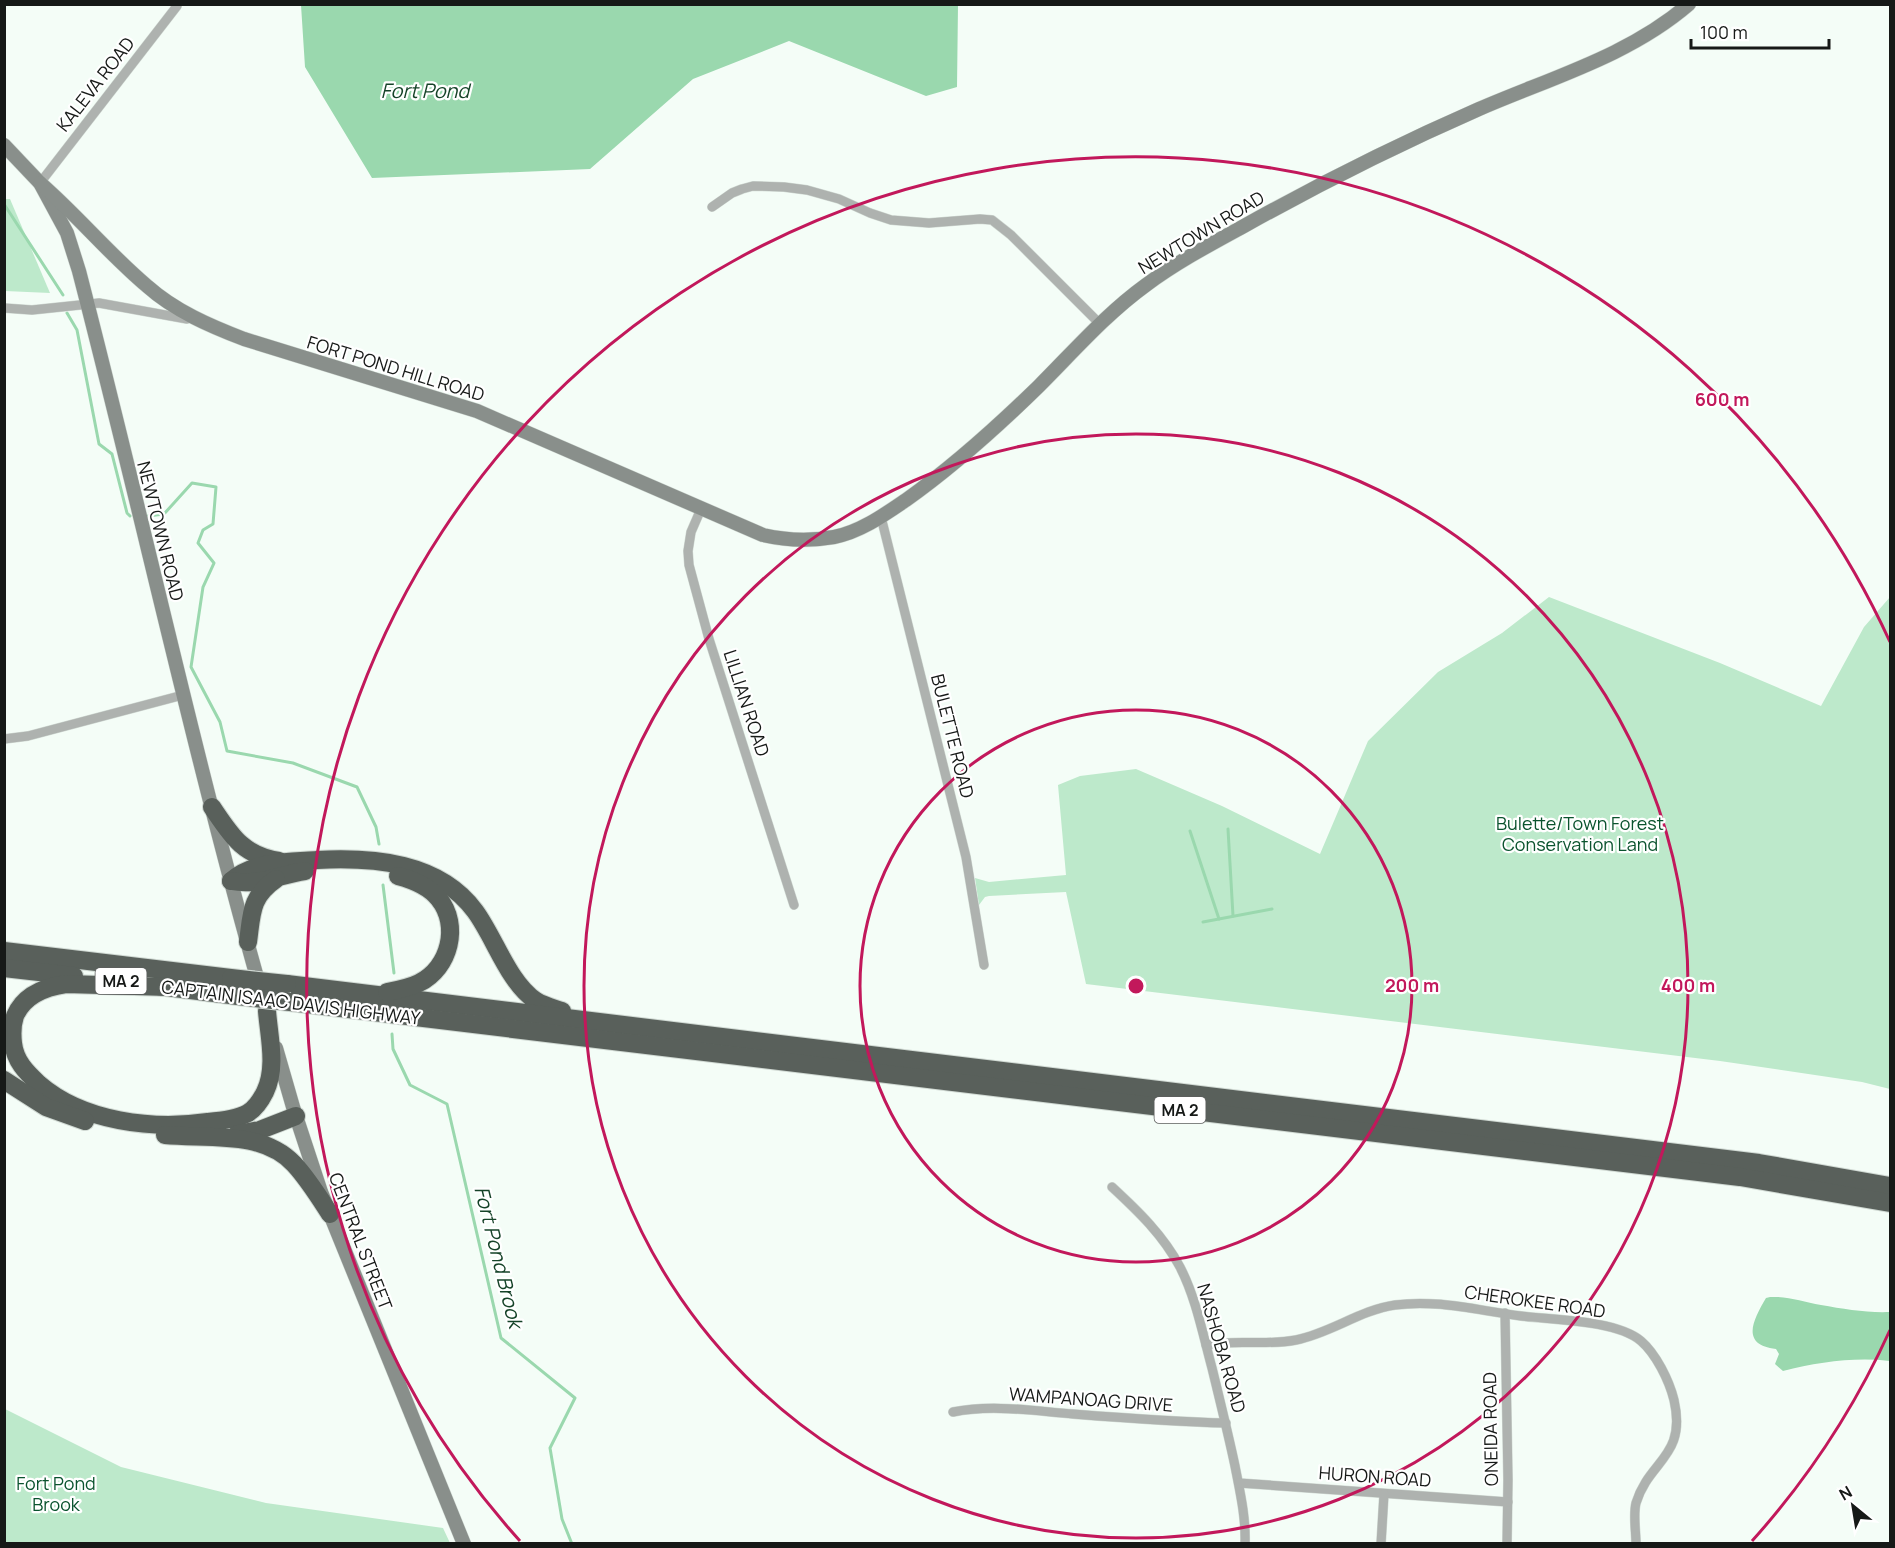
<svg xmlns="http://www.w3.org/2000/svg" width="1895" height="1548" font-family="Manrope,sans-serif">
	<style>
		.green { fill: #bde9cb }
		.water { fill: #9ad8ae }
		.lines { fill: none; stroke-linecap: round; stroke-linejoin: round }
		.stream { stroke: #9ad8ae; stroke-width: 3 }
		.street-casing { stroke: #d0d9d3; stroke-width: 10 }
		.secondary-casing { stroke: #d0d9d3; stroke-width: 15 }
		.highway-casing { stroke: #d0d9d3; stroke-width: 20 }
		.street { stroke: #aeb2af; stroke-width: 9 }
		.secondary { stroke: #898f8b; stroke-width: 14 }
		.highway { stroke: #59605b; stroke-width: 18 }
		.highway-bridge-casing { stroke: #d0d9d3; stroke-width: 20; stroke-linecap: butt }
		.highway-bridge { stroke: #59605b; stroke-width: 18 }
		.ring { fill: none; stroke: #c2185b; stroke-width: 3 }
		.labels { text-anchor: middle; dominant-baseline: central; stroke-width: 4.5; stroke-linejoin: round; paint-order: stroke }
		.shield { fill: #fff; stroke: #5c5e5d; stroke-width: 1.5 }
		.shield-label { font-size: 16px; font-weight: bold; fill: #161917 }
		.street-label { font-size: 18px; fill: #161917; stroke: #fff }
		.park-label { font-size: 18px; fill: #0a532e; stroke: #fff }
		.water-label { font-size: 20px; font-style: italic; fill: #154328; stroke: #fff }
		.centre { fill: #c2185b; stroke: #fff; stroke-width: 3 }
		.ring-label { font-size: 18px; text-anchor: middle; font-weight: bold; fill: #c2185b; stroke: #fff; stroke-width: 4.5; stroke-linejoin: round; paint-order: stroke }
	</style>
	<rect width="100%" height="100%" fill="#f4fdf7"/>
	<!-- green -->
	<g class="green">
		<polygon points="5,199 10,199 50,293 5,291"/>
		<polygon points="1549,597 1720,663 1821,706 1864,627 1890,597 1890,1089 1862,1082 1720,1061 1086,984 1066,892 989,896 985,897 979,905 975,878 989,882 1066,875 1058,785 1080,776 1136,769 1222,806 1320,854 1368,741 1438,672 1502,633"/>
		<polygon points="5,1409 121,1467 266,1503 443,1528 450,1543 5,1543"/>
	</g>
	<!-- water -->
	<g class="water">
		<polygon points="301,5 958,5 957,87 926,96 789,41 693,79 590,169 372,178 305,67"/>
		<path d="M1770 1297C1788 1296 1803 1302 1821 1305 1844 1309 1867 1313 1890 1312V1361C1855 1357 1818 1362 1783 1371L1775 1364 1779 1354 1776 1349C1740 1345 1753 1320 1766 1298Z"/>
	</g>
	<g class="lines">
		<!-- stream -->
		<g class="stream">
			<polyline points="4,204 63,295"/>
			<polyline points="67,313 77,330 99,444 112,454 127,513 130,516"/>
			<polyline points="148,516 164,514 192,483 216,487 213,524 203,530 198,543 214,563 203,587 191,667 220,722 227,751 293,763 357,787 376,827 379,844"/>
			<polyline points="1228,829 1233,916"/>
			<polyline points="1190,831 1219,919"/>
			<polyline points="383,885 394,973"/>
			<polyline points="1203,922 1272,909"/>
			<polyline points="392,1034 393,1049 410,1085 447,1104 501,1338 575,1398 550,1448 562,1519 572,1544"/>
		</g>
		<!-- street casing -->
		<g class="street-casing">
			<g id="street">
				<polyline points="40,183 177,6"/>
				<polyline points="712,207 732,193 742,189 753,186 784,187 807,190 839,199 870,213 891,220 929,223 980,219 992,220 1011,235 1100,324"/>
				<polyline points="4,308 32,310 99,303 187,319"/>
				<polyline points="701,509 691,532 688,551 689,565 709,639 794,905"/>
				<polyline points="881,517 966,857 984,965"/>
				<polyline points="4,739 28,736 183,695"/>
				<path d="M1112 1187C1138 1211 1163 1235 1180 1267 1196 1298 1203 1335 1212 1368 1220 1401 1228 1433 1235 1466 1240 1492 1246 1517 1245 1544"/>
				<polyline points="1505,1313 1508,1480 1507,1544"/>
				<path d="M1206 1345C1236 1339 1266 1346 1296 1340 1331 1333 1360 1310 1395 1305 1438 1299 1479 1311 1521 1316 1553 1320 1616 1320 1641 1341 1656 1354 1669 1380 1674 1400 1687 1457 1649 1460 1636 1503 1633 1515 1636 1531 1636 1544"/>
				<path d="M953 1412C992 1404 1034 1411 1073 1414 1124 1418 1175 1422 1226 1423"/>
				<polyline points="1239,1483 1508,1502"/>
				<polyline points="1381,1544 1384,1494"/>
			</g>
		</g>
		<!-- secondary casing -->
		<g class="secondary-casing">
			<g id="secondary">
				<path d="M4 145 40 183 67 233 79 271C141 510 193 751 260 988"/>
				<path d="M40 183C77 215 109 254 147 286 175 311 210 326 244 339L477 411 763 535C785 540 811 541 834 537 860 532 884 515 906 500 954 466 997 427 1039 386 1074 351 1106 314 1146 285 1177 262 1211 244 1244 226 1321 183 1399 144 1479 109 1550 78 1629 56 1689 4"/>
				<polyline points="276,1048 293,1107 321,1192 464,1544"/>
			</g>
		</g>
		<!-- highway casing -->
		<g class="highway-casing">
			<g id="highway">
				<path d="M212 807C231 835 242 855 279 861"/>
				<path d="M231 881C253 861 289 862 317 860 373 857 439 862 475 911 495 938 508 982 536 1001 544 1006 553 1008 562 1011"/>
				<path d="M231 881C260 886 278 875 305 871"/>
				<path d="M248 942C252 913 250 897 276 879"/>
				<polyline points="4,951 231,978"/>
				<polyline points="4,968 74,976"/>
				<polyline points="287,984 1759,1163 1890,1186"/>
				<polyline points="158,986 238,996"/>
				<path d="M168 987 66 984C45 987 24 995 15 1016 12 1025 12 1034 13 1043 15 1061 26 1072 39 1084 83 1122 153 1130 208 1122 221 1121 237 1119 248 1113 256 1108 261 1100 265 1092 277 1067 269 1037 267 1011"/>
				<path d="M387 992C398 990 409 988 419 983 450 968 460 925 439 899 429 886 413 880 398 876"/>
				<polyline points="290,1002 1740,1177 1890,1203"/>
				<polyline points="4,1080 46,1107 85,1121"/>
				<polyline points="237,1134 260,1130 296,1116"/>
				<path d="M165 1135C208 1139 262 1130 294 1164 308 1179 319 1197 330 1214"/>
			</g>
		</g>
		<!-- street -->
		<use href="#street" class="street"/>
		<!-- secondary -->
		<use href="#secondary" class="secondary"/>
		<!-- highway -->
		<use href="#highway" class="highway"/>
		<!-- highway-bridge casing -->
		<g class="highway-bridge-casing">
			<g id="highway-bridge">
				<polyline points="231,978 287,984"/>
				<polyline points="238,996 290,1002"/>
			</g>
		</g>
		<!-- highway-bridge -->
		<use href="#highway-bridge" class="highway-bridge"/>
	</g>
	<!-- distance rings -->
	<g class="ring">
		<circle cx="1136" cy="986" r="276"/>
		<circle cx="1136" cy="986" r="552"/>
		<path d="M1890 1330A829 829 0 0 1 1752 1541M520 1541A829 829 0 1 1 1890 642"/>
	</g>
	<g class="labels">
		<!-- shield labels -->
		<g class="shield">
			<rect x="95.5" y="968" width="51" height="26" rx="4.5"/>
			<rect x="1154.5" y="1097" width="51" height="26" rx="4.5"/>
		</g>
		<g class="shield-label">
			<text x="121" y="981">MA 2</text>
			<text x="1180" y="1110">MA 2</text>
		</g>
		<!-- street labels -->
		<g class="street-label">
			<text transform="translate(95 84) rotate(-52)">KALEVA ROAD</text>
			<text transform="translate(1201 232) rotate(-31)">NEWTOWN ROAD</text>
			<text transform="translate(396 368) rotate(17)">FORT POND HILL ROAD</text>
			<text transform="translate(161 531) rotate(76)">NEWTOWN ROAD</text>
			<text transform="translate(747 703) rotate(72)">LILLIAN ROAD</text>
			<text transform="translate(953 736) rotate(76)">BULETTE ROAD</text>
			<text transform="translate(291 1002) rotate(7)">CAPTAIN ISAAC DAVIS HIGHWAY</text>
			<text transform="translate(361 1241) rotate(69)">CENTRAL STREET</text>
			<text transform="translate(1535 1301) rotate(8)">CHEROKEE ROAD</text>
			<text transform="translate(1222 1348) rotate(74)">NASHOBA ROAD</text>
			<text transform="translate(1091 1399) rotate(4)">WAMPANOAG DRIVE</text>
			<text transform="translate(1490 1429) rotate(-91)">ONEIDA ROAD</text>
			<text transform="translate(1375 1476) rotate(4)">HURON ROAD</text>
		</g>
		<!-- park labels -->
		<g class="park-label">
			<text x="1580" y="823">Bulette/Town Forest<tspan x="1580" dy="21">Conservation Land</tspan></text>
			<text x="56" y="1483">Fort Pond<tspan x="56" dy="21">Brook</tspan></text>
		</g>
		<!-- water labels -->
		<g class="water-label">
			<text x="425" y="90">Fort Pond</text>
			<text transform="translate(499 1257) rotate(76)">Fort Pond Brook</text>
		</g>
	</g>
	<circle cx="1136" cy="986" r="9" class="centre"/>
	<g class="ring-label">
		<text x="1722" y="406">600 m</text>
		<text x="1412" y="992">200 m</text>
		<text x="1688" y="992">400 m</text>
	</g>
	<!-- border -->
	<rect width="1895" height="1548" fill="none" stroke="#161917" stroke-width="12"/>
	<!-- north arrow -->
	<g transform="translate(1853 1506) rotate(330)" stroke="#ffffff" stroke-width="4.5" paint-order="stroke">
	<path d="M0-4.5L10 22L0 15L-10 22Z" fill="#161917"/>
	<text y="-9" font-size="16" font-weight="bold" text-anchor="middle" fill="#161917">N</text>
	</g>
	<!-- scale -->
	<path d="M1691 39v9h138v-9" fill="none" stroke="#161917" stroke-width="3"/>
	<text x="1700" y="39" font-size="18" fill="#161917" stroke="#ffffff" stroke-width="4.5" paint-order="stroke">100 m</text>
</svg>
